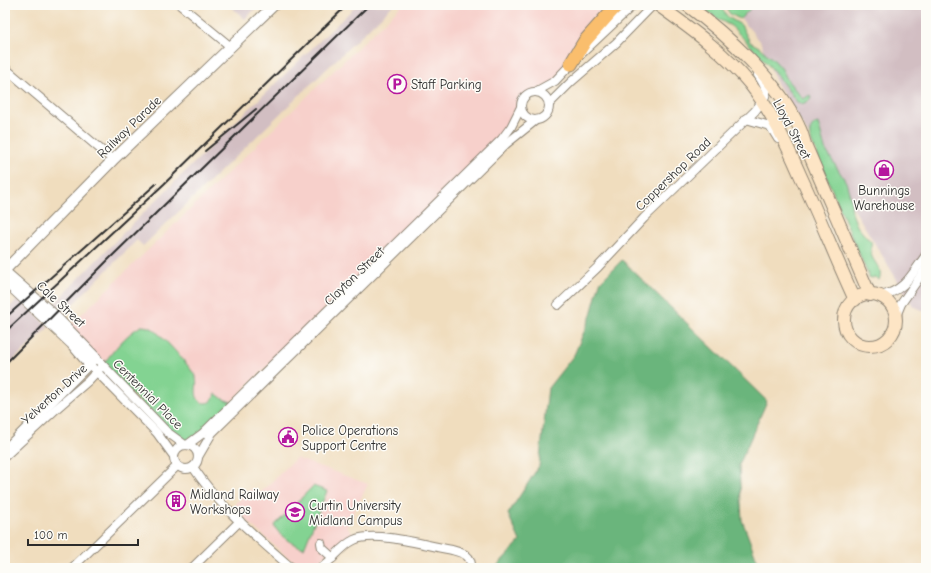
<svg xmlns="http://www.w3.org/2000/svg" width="931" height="573" font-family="'Comic Neue',sans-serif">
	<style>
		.built { fill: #f7d0cb }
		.industrial { fill: #d2bec2 }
		.green { fill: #83d392; stroke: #577f5e }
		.forest { fill: #6ab57c; stroke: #4a7054 }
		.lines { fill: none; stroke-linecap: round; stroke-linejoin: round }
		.minor-casing { stroke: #8e8474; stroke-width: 10 }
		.tertiary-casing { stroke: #8e8474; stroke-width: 12 }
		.secondary-casing { stroke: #8e8474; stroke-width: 14 }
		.primary-casing { stroke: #8e8474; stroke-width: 15 }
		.minor { stroke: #fff; stroke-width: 8 }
		.tertiary { stroke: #fff; stroke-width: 10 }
		.secondary { stroke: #fde5c5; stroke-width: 12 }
		.primary { stroke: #fabe6d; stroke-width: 13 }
		.rail { stroke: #2b2b2b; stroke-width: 2 }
		.labels { text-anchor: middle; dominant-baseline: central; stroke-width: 3; stroke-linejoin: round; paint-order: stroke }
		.poi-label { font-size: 13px; fill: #2b2b2b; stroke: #fdfcf7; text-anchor: start }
		.street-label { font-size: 13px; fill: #2b2b2b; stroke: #fdfcf7 }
	</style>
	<rect width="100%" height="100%" fill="#fdfcf7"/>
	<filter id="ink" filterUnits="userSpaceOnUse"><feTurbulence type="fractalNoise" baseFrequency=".025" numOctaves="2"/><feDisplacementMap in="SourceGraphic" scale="8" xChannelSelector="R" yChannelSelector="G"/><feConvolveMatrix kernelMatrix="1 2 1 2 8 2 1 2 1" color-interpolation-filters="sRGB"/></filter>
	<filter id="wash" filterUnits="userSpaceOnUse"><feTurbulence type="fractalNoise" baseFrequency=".012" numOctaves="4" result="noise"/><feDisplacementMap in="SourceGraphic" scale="16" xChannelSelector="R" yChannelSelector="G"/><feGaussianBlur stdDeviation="0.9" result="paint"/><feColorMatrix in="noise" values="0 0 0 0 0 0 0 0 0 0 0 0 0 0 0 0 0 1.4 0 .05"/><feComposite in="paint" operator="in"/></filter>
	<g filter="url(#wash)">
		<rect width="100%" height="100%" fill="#f0ddbe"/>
		<!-- built -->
		<g class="built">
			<polygon points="402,5 604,5 571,64 555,81 525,96 511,127 187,445 67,328"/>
			<polygon points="296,458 368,484 347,526 353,534 341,541 317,562 310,565 298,563 287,557 236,511 235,507 237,502 252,488 259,494"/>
		</g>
		<!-- industrial -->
		<g class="industrial">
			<polygon points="229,5 259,5 245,19"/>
			<polygon points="357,5 393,5 143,246 137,240 62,315 52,306 126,230 254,104"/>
			<polygon points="729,5 926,5 926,312 913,306 775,80 760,41"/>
			<polygon points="19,298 49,327 5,368 5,312"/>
		</g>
		<!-- green -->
		<g class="green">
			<polygon points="699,5 711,5 721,8 728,17 741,25 750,42 759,47 775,61 782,69 788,81 803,99 810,95 811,98 809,101 802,104 797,102 773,70 742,37 731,26 716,18"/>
			<polygon points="722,5 754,5 740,19 730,14 726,8"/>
			<path d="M818 123 825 149 846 182 850 196 852 213 857 226 866 237 871 241C872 245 870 249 871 254 874 264 884 269 879 280L875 277 872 278 869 277 810 138C809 131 811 125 818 123Z"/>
			<path d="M141 326C145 326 150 327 153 329 161 335 194 370 196 378 198 384 194 393 198 399 203 406 212 403 215 396V393L223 399 234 403 185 445 102 366C113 351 125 335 141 326Z"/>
			<path d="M313 486 327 491 304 548C291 544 281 537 274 526Z"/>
		</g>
		<!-- forest -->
		<polygon class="forest" points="622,260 767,401 739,465 742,520 760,568 495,568 520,541 508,514 539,466 548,388 574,355 590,318 600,282"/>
	</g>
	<g filter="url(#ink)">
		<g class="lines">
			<!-- minor casing -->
			<g class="minor-casing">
				<g id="minor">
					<polyline points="180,5 231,47"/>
					<polyline points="582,53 633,5"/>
					<polyline points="5,68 113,160"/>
					<polyline points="537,91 555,81 574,61"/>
					<circle cx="535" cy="106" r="14"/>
					<polyline points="549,104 571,82 616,43 653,5"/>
					<polyline points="746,119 770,126 778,139"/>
					<path d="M880 296C905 291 912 274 926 255"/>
					<path d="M558 305 598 267 644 218 755 111C768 94 770 93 758 75"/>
					<polyline points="896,316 901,304 926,268"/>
					<polyline points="93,368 157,433 173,455"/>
					<circle cx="186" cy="457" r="12"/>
					<polyline points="187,445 202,434 502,139 511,127 521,107"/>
					<polyline points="5,449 96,358 167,432 185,445"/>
					<polyline points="5,456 57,408 88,381 102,366"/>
					<polyline points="198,457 212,433 506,144 536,120"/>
					<path d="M193 467C218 505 254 535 288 565L293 568"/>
					<polyline points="321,543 322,548 333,558"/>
					<polyline points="72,568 177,466"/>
					<polyline points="192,568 240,521"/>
					<path d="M321 568C333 560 341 546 354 540 375 530 429 546 452 550 463 553 472 555 471 568"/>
				</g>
			</g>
			<!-- tertiary casing -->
			<g class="tertiary-casing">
				<g id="tertiary">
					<polyline points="5,270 113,160 274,5"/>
					<polyline points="5,272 52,313 96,358"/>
					<polyline points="5,281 72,344 90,365"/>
				</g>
			</g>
			<!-- secondary casing -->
			<g class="secondary-casing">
				<g id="secondary">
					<path d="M658 5C691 29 724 52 750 84 772 112 787 145 801 177 820 218 836 259 855 300"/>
					<path d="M687 5C725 33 780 83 799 127 802 132 803 138 805 144L870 295"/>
					<circle cx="870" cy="320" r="26"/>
				</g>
			</g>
			<!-- primary casing -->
			<g class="primary-casing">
				<polyline id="primary" points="571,64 585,41 617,5"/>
			</g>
			<!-- minor -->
			<use href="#minor" class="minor"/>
			<!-- tertiary -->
			<use href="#tertiary" class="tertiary"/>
			<!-- secondary -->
			<use href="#secondary" class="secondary"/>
			<!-- primary -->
			<use href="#primary" class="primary"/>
			<!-- rail -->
			<g class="rail">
				<polyline points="205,151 256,109"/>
				<polyline points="5,318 156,184"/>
				<polyline points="5,332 164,184 347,5"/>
				<polyline points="5,364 110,258 369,5"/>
			</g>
		</g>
	</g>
	<!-- icons -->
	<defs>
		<g id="parking-ring" transform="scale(1)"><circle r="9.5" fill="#fdfcf7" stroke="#b5179e" stroke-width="1.5"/><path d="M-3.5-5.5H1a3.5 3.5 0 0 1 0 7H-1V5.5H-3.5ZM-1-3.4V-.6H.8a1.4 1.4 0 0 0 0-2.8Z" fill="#b5179e"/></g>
		<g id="shop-ring" transform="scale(1)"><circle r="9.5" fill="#fdfcf7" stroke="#b5179e" stroke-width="1.5"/><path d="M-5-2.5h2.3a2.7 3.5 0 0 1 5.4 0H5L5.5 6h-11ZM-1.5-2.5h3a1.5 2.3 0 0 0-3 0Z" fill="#b5179e"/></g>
		<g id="civic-ring" transform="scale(1)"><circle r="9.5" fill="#fdfcf7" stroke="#b5179e" stroke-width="1.5"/><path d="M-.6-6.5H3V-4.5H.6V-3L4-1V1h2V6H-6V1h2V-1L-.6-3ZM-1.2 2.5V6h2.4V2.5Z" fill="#b5179e"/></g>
		<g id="building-ring" transform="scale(1)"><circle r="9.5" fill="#fdfcf7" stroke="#b5179e" stroke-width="1.5"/><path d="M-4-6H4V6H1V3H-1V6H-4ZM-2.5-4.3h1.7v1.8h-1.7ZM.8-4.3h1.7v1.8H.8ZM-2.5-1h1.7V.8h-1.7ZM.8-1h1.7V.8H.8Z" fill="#b5179e"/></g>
		<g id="university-ring" transform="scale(1)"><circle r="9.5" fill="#fdfcf7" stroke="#b5179e" stroke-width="1.5"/><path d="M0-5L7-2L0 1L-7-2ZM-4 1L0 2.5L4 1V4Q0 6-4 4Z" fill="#b5179e"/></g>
	</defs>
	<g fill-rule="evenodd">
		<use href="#parking-ring" x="397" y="84"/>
		<use href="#shop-ring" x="884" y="170"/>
		<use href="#civic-ring" x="288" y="437"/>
		<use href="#building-ring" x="176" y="501"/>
		<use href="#university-ring" x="295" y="512"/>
	</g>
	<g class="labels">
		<!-- poi labels -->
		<g class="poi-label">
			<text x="411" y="84">Staff Parking</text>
			<text x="884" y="190" text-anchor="middle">Bunnings<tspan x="884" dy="15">Warehouse</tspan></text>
			<text x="302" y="430">Police Operations<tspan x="302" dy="15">Support Centre</tspan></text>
			<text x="190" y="494">Midland Railway<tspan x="190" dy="15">Workshops</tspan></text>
			<text x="309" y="505">Curtin University<tspan x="309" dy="15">Midland Campus</tspan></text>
		</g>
		<!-- street labels -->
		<g class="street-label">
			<text transform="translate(129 127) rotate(-44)">Railway Parade</text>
			<text transform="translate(792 129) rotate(62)">Lloyd Street</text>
			<text transform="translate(673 174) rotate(-44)">Coppershop Road</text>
			<text transform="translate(354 276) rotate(-44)">Clayton Street</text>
			<text transform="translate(61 304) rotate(43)">Cale Street</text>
			<text transform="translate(54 394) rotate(-42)">Yelverton Drive</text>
			<text transform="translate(148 394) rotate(45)">Centennial Place</text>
		</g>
	</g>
	<!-- margin -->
	<rect width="931" height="573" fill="none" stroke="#fdfcf7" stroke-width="20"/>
	<!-- scale -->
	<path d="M28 539v6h110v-6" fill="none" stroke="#2b2b2b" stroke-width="2"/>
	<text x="34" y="539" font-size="12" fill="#2b2b2b" stroke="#fdfcf7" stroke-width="3" paint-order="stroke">100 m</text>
</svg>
